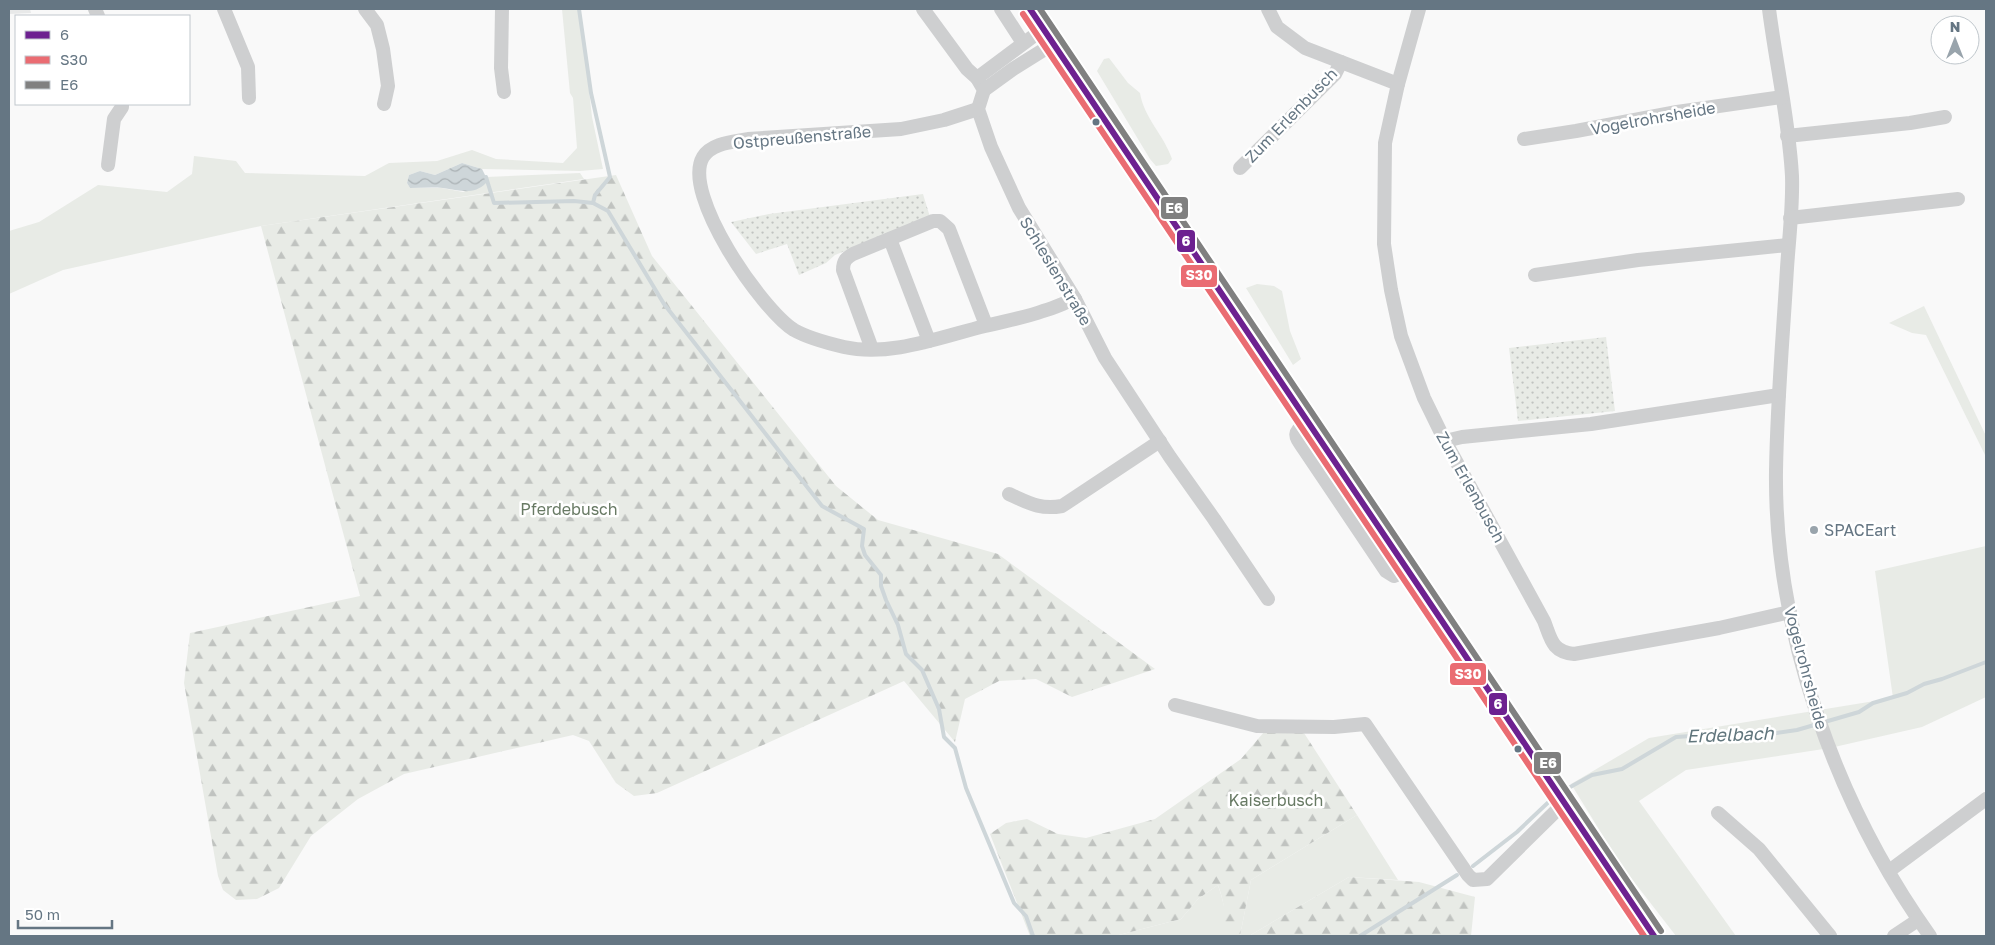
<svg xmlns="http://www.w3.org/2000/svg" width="1995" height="945" font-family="'Golos Text',sans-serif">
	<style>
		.built { fill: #e8e9e9 }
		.grass { fill: #e8ebe6 }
		.forest { fill: url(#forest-firs) }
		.park { fill: url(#park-dots) }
		.water { fill: url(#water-waves) }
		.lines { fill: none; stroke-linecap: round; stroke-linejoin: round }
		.stream { stroke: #ced6d9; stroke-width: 4 }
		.major-casing { stroke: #d5d6d7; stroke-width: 20 }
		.minor { stroke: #cecfd0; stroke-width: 14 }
		.major { stroke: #e1e2e2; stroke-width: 18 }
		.bus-1-casing { stroke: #fff; stroke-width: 10 }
		.bus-2-casing { stroke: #fff; stroke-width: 10 }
		.bus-3-casing { stroke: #fff; stroke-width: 10 }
		.bus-1 { stroke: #6d2190; stroke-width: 6 }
		.bus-2 { stroke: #ea6c72; stroke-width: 6 }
		.bus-3 { stroke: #808080; stroke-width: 6 }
		.bus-dot { fill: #657683; stroke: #fff; stroke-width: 2 }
		.poi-dot { fill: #99a4ac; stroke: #fff; stroke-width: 2 }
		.labels { text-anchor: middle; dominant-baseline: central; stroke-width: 5; stroke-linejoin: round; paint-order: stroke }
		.street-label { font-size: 16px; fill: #657683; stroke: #fff }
		.park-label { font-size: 16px; fill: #687a64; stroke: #fff }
		.poi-label { font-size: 16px; fill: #657683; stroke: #fff; text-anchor: start }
		.water-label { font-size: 18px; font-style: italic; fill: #60757c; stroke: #fff }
		.line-badge { stroke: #fff; stroke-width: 2 }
		.badge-label { font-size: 14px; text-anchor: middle; font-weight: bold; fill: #fff }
	</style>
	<defs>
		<pattern id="forest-firs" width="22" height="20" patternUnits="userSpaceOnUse" patternTransform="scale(1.25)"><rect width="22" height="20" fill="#e8ebe6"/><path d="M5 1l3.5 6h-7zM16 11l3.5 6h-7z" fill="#c0c3c0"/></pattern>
		<pattern id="park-dots" width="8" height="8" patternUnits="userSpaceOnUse" patternTransform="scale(1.25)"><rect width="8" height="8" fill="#e8ebe6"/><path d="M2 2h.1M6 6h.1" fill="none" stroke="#c0c3c0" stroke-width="1.8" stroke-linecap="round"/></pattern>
		<pattern id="water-waves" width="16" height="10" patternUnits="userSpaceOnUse" patternTransform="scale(1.25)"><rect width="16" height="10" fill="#ced6d9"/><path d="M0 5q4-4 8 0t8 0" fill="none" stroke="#abb2b5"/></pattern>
	</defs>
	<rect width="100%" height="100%" fill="#f9f9f9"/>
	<!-- built -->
	<polygon class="built" points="9,9 30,9 31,13 9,14"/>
	<!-- grass -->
	<g class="grass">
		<polygon points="562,9 580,9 592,117 603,169 580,171 482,169 462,163 435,175 420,171 409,175 407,183 410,188 442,188 463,192 485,183 486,177 580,173 584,179 261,226 63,270 9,294 9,231 39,222 98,185 167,192 192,174 194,156 236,161 245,173 365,176 389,163 437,161 472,150 496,159 563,163 577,148 573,98 570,93"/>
		<path d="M1109 58 1128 83 1140 93C1144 118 1164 135 1172 159L1168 164 1156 166 1150 159 1097 71 1104 59Z"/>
		<polygon points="1257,284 1274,286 1282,291 1290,331 1301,359 1293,365 1246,288"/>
		<polygon points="1924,306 1986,436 1986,457 1926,335 1912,333 1889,323"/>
		<polygon points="1986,546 1986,697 1922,727 1830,748 1686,770 1639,801 1736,936 1676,936 1621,865 1571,784 1649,738 1893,698 1875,571"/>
		<polygon points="1357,815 1398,880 1349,877 1249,936 1240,936 1251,880"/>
		<path d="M1218 885C1223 901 1229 919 1225 936H1115L1181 919 1198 899Z"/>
	</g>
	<!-- forest -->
	<g class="forest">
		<polygon points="616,175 652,256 836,486 878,520 998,554 1155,669 1072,697 1036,679 999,681 965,699 955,742 904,681 657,793 634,796 616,783 589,741 573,735 404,774 358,799 311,836 279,888 257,899 236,900 223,890 218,876 184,683 190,633 360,596 261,226"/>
		<path d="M1264 732 1304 733 1357 815 1251 880 1240 936H1223C1227 919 1224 901 1218 885L1198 899 1181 919 1115 936H1030L990 834 1006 823 1027 819 1058 834 1086 838 1155 819 1241 759Z"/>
		<polygon points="1349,877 1419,882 1475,897 1471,936 1249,936"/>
	</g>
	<!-- park -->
	<g class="park">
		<polygon points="923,194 930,217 835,255 826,263 799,275 787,244 756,254 731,222 769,214"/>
		<polygon points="1606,337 1615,411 1518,421 1509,348"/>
	</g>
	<!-- water -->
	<path class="water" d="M462 163 482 169 486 177V183C473 196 459 190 443 188 432 187 421 188 410 188L407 183 409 175 420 171 435 175Z"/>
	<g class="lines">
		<!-- stream -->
		<g class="stream">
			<polyline points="579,9 591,93 610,177 595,195 593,203"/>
			<polyline points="486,177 494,203 574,201 593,203 608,211 664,304 822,506 864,529 862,546 865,555 881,575 881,586 886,600 898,625 906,654 922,670 939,709 944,737 955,748 966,788 1014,903 1026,916 1033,936"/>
			<polyline points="1563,791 1592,775 1622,769 1676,737 1722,734 1770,734 1797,730 1859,712 1873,703 1907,693 1924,684 1942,679 1986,662"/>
			<polyline points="1473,866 1517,832 1555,796"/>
			<polyline points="1360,936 1457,875"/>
		</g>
		<!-- major casing -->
		<g class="major-casing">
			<polyline id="major" points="1030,9 1654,936"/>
		</g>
		<!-- minor -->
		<g class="minor">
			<polyline points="95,9 98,16"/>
			<polyline points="224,9 248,67 249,98"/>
			<polyline points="365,9 377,25 383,49 388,86 384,104"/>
			<polyline points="502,9 501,68 504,92"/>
			<polyline points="923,9 967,69 977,78 984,90 978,109 991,147 1019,208 1075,299 1105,358 1170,457 1214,519 1268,599"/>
			<polyline points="1001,9 1023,43"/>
			<polyline points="1268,9 1277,27 1305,48 1398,84"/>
			<path d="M1419 9 1398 84 1385 143 1384 244 1391 290 1401 336 1424 398 1445 441 1544 621C1551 639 1552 652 1574 654L1719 628 1790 612"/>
			<path d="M1769 9C1776 64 1789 120 1792 176 1793 207 1789 238 1787 268 1783 336 1777 403 1776 471 1774 632 1837 806 1930 936"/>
			<polyline points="977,78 1043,29"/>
			<polyline points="984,90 1013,69 1053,44"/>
			<path d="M978 109 944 120 901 129 748 139C733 142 712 143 703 157 681 194 762 310 794 330 808 338 827 343 844 347 891 357 940 337 985 326 1004 321 1024 318 1043 311 1054 308 1064 303 1075 299"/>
			<polyline points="1787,136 1910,123 1945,117"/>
			<polyline points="1524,139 1576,131 1677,112 1782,97"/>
			<polyline points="108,165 114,119 122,107 122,104"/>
			<polyline points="1240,168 1335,74 1341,62"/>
			<polyline points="1790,218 1958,199"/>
			<polyline points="890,239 929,341"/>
			<polyline points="1535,275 1638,260 1788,245"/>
			<path d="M872 349 843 270C843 261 846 258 853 254L933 221H940L949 229 986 325"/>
			<path d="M1307 422C1290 434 1296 437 1306 452L1386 571 1394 576 1407 571"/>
			<polyline points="1445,441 1462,437 1591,424 1779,395"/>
			<path d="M1009 494C1029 503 1040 510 1062 506L1160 441"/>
			<polyline points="1175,705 1257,726 1334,727 1365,724 1468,875 1473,880 1487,879 1558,809 1565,805"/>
			<polyline points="1718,813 1759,849 1830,936"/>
			<polyline points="1889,871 1986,799"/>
			<polyline points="1894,936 1918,920"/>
		</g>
		<!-- major -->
		<use href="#major" class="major"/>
		<!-- bus-1 casing -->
		<g class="bus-1-casing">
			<polyline id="bus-1" points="1030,9 1654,936"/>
		</g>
		<!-- bus-2 casing -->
		<g class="bus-2-casing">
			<polyline id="bus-2" points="1023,14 1644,936"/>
		</g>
		<!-- bus-3 casing -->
		<g class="bus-3-casing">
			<polyline id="bus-3" points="1040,9 1661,931"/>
		</g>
		<!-- bus-1 -->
		<use href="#bus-1" class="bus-1"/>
		<!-- bus-2 -->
		<use href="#bus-2" class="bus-2"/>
		<!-- bus-3 -->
		<use href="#bus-3" class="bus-3"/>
	</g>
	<!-- markers -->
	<g class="bus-dot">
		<circle cx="1096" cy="122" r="4.5"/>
		<circle cx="1518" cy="749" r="4.5"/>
	</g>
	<circle class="poi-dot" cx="1814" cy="530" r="5"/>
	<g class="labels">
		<!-- street labels -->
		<g class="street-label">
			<text transform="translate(1291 115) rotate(-46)">Zum Erlenbusch</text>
			<text transform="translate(1653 118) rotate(-10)">Vogelrohrsheide</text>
			<text transform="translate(802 137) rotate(-5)">Ostpreußenstraße</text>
			<text transform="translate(1056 271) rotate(59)">Schlesienstraße</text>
			<text transform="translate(1471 487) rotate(61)">Zum Erlenbusch</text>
			<text transform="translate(1806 668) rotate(75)">Vogelrohrsheide</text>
		</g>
		<!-- park labels -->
		<g class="park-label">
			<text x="569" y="509">Pferdebusch</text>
			<text x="1276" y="800">Kaiserbusch</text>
		</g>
		<!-- poi labels -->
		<g class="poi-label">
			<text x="1824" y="530">SPACEart</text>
		</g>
		<!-- water labels -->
		<g class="water-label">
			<text transform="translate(1730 734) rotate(-2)">Erdelbach</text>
		</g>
	</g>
	<g class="line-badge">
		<rect x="1160" y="196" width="29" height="24" rx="5" fill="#808080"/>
		<rect x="1176" y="229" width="20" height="24" rx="5" fill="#6d2190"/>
		<rect x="1180" y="264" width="38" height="24" rx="5" fill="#ea6c72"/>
		<rect x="1449" y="662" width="38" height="24" rx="5" fill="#ea6c72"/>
		<rect x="1488" y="692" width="20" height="24" rx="5" fill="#6d2190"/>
		<rect x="1533" y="751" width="29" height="24" rx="5" fill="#808080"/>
	</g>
	<g class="badge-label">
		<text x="1174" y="213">E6</text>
		<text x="1186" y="246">6</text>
		<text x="1199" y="280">S30</text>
		<text x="1468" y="679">S30</text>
		<text x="1498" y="709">6</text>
		<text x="1548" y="768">E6</text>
	</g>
	<!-- border -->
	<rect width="1995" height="945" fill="none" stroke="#657683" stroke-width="20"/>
	<!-- legend -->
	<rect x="15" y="15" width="175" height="90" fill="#ffffff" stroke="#c1c8cd"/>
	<rect x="25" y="31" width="25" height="8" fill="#6d2190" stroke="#c1c8cd"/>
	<text x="60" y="40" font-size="15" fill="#657683">6</text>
	<rect x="25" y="56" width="25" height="8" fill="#ea6c72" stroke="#c1c8cd"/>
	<text x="60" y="65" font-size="15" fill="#657683">S30</text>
	<rect x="25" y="81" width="25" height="8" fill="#808080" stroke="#c1c8cd"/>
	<text x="60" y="90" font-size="15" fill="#657683">E6</text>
	<!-- north arrow -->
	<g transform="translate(1955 40)"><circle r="24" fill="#ffffff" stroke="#c1c8cd"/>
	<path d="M0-4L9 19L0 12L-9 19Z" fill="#99a4ac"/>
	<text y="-8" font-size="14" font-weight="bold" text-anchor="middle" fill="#657683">N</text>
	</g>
	<!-- scale -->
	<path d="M18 920v8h94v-8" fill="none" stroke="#657683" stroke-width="2.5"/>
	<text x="25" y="920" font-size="15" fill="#657683" stroke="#ffffff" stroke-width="4" paint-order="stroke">50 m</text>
</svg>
